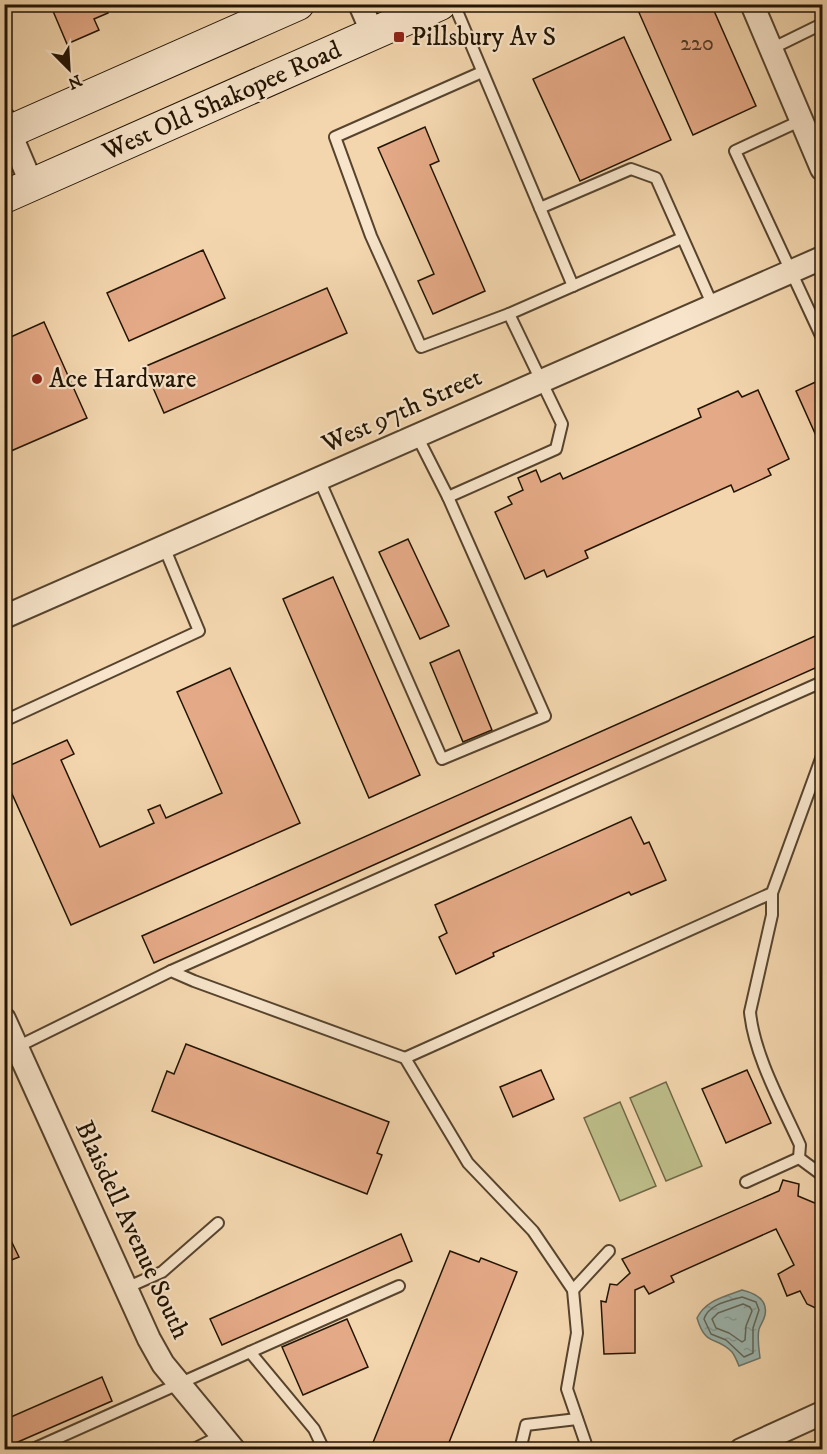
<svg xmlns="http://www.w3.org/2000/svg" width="827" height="1454" font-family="'IM FELL DW Pica',serif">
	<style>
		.green { fill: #bdbd89; stroke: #706846; stroke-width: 1.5 }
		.water { fill: url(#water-ripples); stroke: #6c766b; stroke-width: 1.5 }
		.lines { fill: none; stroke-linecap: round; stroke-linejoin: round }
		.shore { stroke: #60665a; stroke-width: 1.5 }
		.building { fill: #e4a986; stroke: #221403; stroke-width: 1.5 }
		.service-casing { stroke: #56442e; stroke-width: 14 }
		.minor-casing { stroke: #56442e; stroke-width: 26 }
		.secondary-casing { stroke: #221403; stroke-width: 34 }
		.service { stroke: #f7e4ca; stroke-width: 10 }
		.minor { stroke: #f7e4ca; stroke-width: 22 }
		.secondary { stroke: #f7e4ca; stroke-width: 32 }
		.poi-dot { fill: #8f2418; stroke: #f7e4ca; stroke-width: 2 }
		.labels { text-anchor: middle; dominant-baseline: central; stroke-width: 4.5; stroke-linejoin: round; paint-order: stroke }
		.number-label { font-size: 22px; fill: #523924 }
		.poi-label { font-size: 26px; fill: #221403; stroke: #f7e4ca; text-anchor: start }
		.street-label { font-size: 26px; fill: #221403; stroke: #f7e4ca }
	</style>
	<defs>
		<pattern id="water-ripples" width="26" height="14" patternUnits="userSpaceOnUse" patternTransform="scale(1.5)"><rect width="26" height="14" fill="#9db8b1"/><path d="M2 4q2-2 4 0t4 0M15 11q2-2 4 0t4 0" fill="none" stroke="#879d97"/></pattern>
	</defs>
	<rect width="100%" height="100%" fill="#f3d6ae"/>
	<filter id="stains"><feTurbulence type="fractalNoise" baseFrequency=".00333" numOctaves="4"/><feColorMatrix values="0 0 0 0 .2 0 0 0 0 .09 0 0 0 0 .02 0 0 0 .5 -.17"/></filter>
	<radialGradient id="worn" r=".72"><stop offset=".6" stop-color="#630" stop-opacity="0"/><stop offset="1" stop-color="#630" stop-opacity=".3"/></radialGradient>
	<!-- green -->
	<g class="green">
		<polygon points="666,1082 702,1166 666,1181 630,1098"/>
		<polygon points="620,1102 656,1186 620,1201 584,1118"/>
	</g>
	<!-- water -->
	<path class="water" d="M742 1290C755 1293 768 1300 765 1315 764 1320 761 1324 759 1329 757 1338 759 1349 760 1358L739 1366C737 1361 735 1356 732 1352 716 1335 706 1348 697 1318 706 1300 724 1297 742 1290Z"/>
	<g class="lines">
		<!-- shore -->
		<g class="shore">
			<path d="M742 1297 756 1302 759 1310 753 1328V1353L744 1357 726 1340 711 1334 704 1319C709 1304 728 1301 742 1297Z"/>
			<polygon points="743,1304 750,1307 752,1311 746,1326 745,1340 742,1342 729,1333 716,1328 712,1319 718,1313"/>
		</g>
	</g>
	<!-- building -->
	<g class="building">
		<polygon points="50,4 106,4 108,13 94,19 99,30 67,44"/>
		<polygon points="646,4 711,4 756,106 693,135 637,8"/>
		<polygon points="624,37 671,140 580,181 533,79"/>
		<polygon points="425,127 439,161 430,165 485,291 433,314 418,281 434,274 378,148"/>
		<polygon points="203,250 225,298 129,341 107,293"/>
		<polygon points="327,288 347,333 164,413 144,367"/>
		<polygon points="44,322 87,418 4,454 4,340"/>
		<polygon points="822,379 822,449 796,391"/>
		<polygon points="758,390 789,459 768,469 771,475 734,492 731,485 585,551 588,558 547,577 544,570 525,579 495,512 512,504 508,497 523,490 518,478 536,470 541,482 560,473 563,479 701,417 698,409 738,391 742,397"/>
		<polygon points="408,539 449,626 420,639 379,552"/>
		<polygon points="333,577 420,775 369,798 283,599"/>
		<polygon points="822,633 822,665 154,963 142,936"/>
		<polygon points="459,650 492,730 463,742 430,663"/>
		<polygon points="230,668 300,823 71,925 4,776 4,768 67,740 74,754 61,760 100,847 154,823 148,810 160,805 166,818 222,793 177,692"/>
		<polygon points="631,817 644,844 649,842 666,880 631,895 629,892 493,953 494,956 456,974 439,937 447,933 435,905"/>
		<polygon points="186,1044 389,1122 377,1153 382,1155 367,1194 152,1111 167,1071 174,1074"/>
		<polygon points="541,1070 554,1099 513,1117 500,1087"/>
		<polygon points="747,1070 771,1123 726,1143 702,1089"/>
		<polygon points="783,1180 799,1184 798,1196 822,1206 822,1311 807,1304 800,1291 787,1296 778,1274 794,1265 776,1229 671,1276 674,1282 649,1294 644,1286 635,1290 635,1353 604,1354 601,1301 606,1302 610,1284 617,1285 630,1273 622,1259 779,1191"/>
		<polygon points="4,1226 19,1257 4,1263"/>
		<polygon points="401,1234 412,1261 222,1345 210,1319"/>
		<polygon points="450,1251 479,1262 481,1258 517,1272 446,1450 370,1450"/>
		<polygon points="347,1319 368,1367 303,1395 282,1347"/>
		<polygon points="102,1377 112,1401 4,1448 4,1420"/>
	</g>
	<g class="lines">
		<!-- service casing -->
		<g class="service-casing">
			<g id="service">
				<polyline points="454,4 540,208 631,169 656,178 713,306"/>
				<polyline points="771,49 822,24"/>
				<polyline points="482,72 335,137 371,236 421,347 509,314 682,238"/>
				<polyline points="802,120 735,151 822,338"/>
				<polyline points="540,208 573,286"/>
				<polyline points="417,436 448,497 556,449 562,424 509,314"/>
				<polyline points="319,479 442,759 545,716 448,497"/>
				<polyline points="4,721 199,631 164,547"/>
				<path d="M772 893V915L750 1012C754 1055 782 1105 800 1145L799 1158"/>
				<polyline points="171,971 822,682"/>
				<polyline points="17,1047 171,971 194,981 405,1058 468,1163 533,1231 573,1290 577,1333 567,1389 588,1450"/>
				<polyline points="405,1058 772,893 822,756"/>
				<polyline points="799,1158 822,1175"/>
				<polyline points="746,1182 799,1158"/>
				<polyline points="126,1288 162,1272 218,1223"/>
				<polyline points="573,1290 609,1251"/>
				<polyline points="250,1352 399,1286"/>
				<polyline points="31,1450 250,1352 314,1429 324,1450"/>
				<polyline points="192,1450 222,1435"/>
				<polyline points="520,1450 526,1425 577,1419"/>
			</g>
		</g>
		<!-- minor casing -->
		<g class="minor-casing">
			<g id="minor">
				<polyline points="360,4 373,34"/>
				<polyline points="752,4 822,169"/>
				<polyline points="4,119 32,185"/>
				<polyline points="4,617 822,258"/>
				<polyline points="4,1019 149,1339 163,1364 234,1450"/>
				<polyline points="741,1450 822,1413"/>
			</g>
		</g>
		<!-- secondary casing -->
		<g class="secondary-casing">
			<g id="secondary">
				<polyline points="4,134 298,4"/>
				<polyline points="4,197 440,4"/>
			</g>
		</g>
		<!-- service -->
		<use href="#service" class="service"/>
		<!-- minor -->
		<use href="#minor" class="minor"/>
		<!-- secondary -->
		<use href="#secondary" class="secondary"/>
	</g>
	<!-- markers -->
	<g class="poi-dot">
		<rect x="393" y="31" width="12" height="12" rx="3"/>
		<circle cx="37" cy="379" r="6"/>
	</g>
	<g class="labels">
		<!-- number labels -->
		<g class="number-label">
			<text x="697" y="43">220</text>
		</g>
		<!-- poi labels -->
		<g class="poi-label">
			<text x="411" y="37">Pillsbury Av S</text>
			<text x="49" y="379">Ace Hardware</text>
		</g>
		<!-- street labels -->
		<g class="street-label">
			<text transform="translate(222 101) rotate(-24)">West Old Shakopee Road</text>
			<text transform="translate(402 411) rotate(-24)">West 97th Street</text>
			<text transform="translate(132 1230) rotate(65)">Blaisdell Avenue South</text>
		</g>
	</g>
	<!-- margin -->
	<rect width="827" height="1454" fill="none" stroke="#f3d6ae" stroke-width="24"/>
	<rect x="6" y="6" width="815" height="1442" fill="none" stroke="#221403" stroke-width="3"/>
	<rect x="12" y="12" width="803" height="1430" fill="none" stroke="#221403" stroke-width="1.5"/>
	<!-- north arrow -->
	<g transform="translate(69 69) rotate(156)" stroke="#f7e4ca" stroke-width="4.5" paint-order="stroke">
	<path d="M0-4.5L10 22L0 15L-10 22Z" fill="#221403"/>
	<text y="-9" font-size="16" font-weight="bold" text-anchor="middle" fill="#221403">N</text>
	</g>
	<rect width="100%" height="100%" filter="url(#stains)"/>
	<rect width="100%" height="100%" fill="url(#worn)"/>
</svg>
